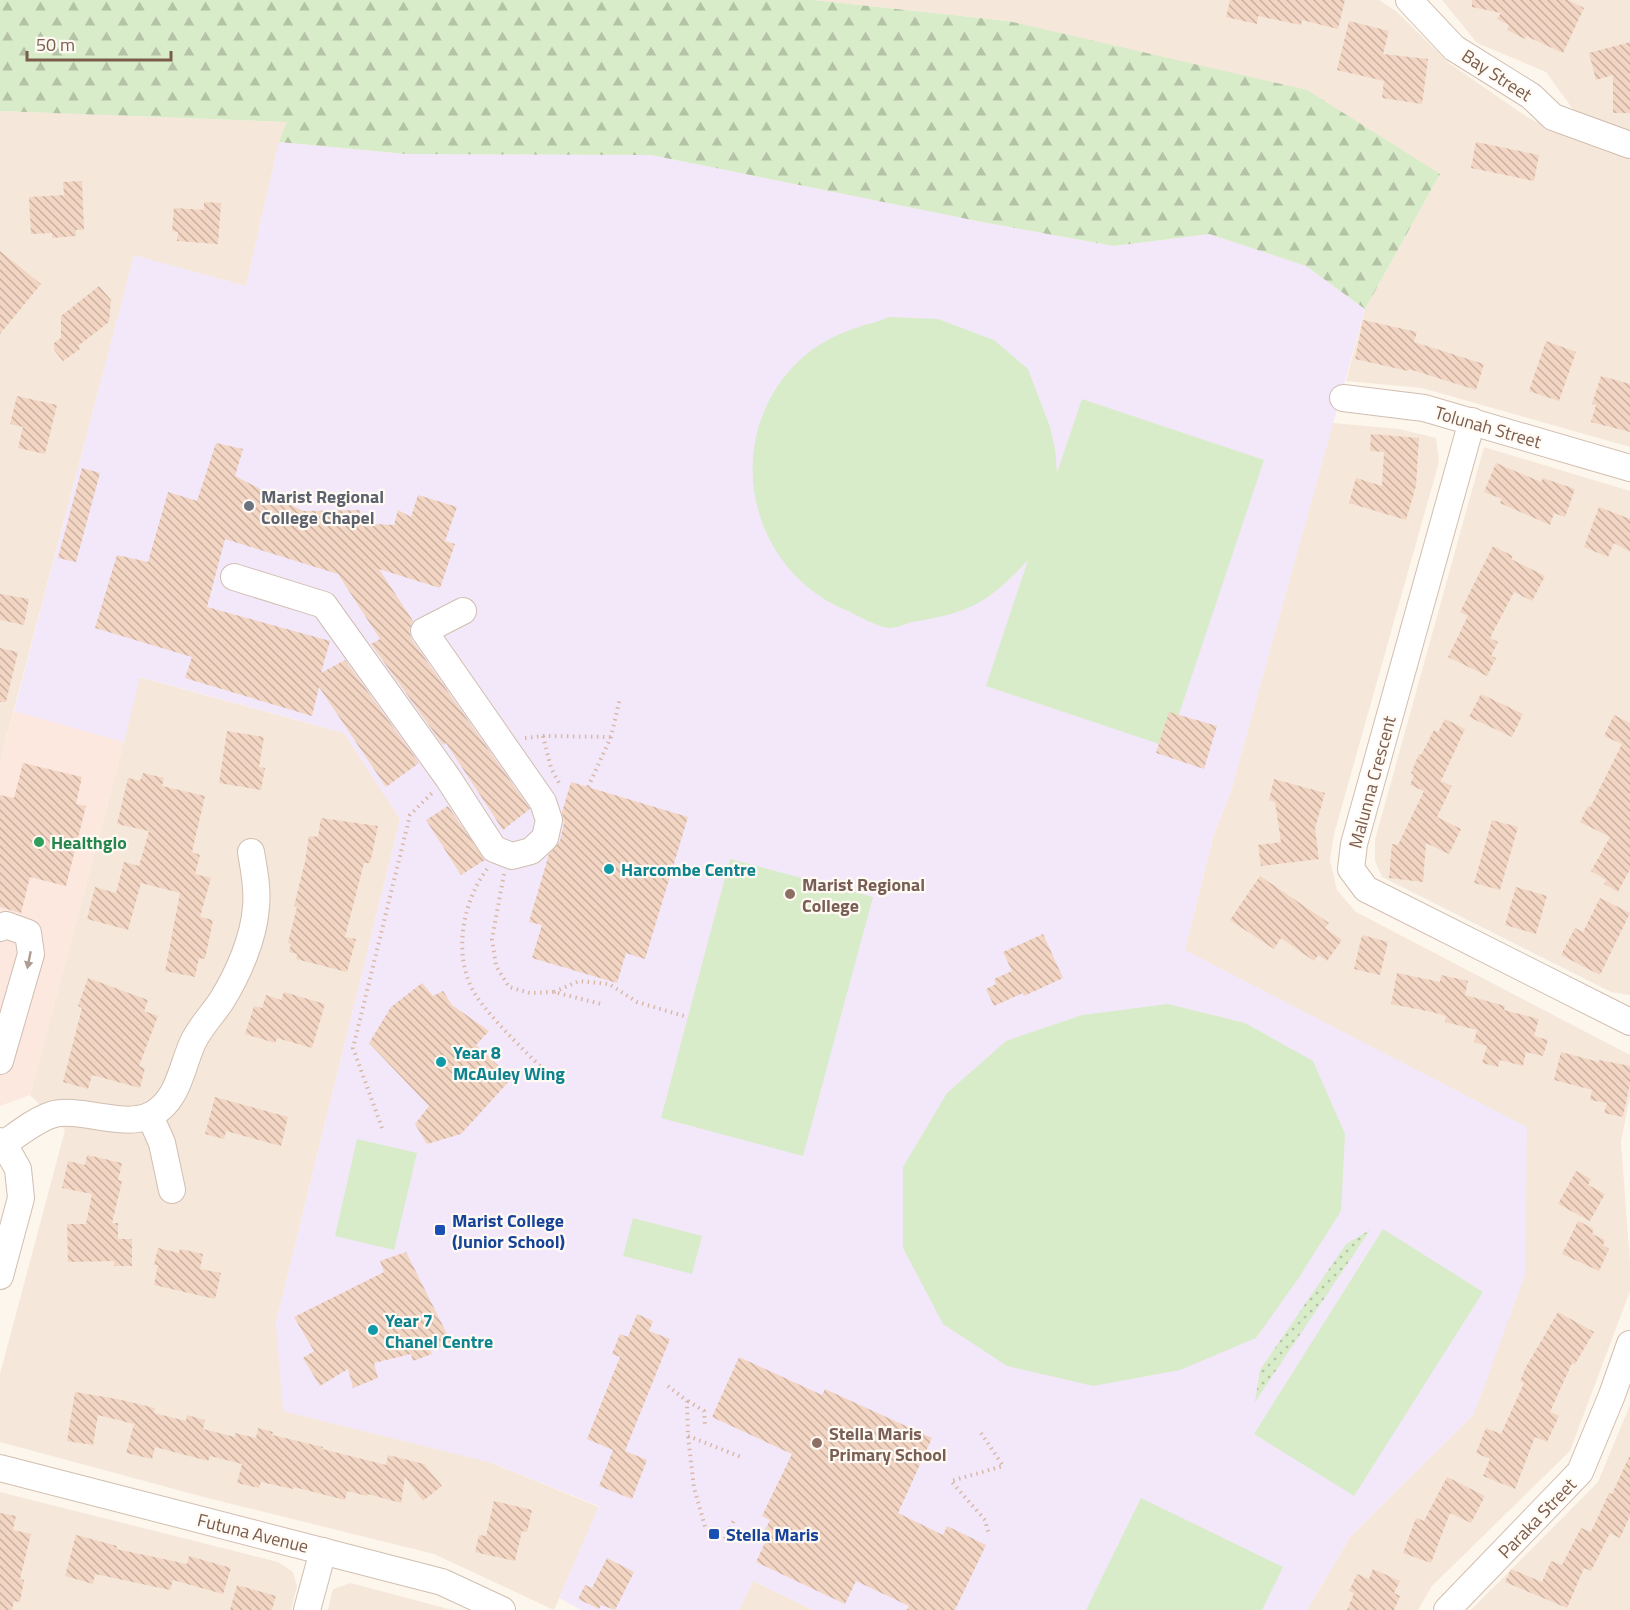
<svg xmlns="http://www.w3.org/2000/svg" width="1630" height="1610" font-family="'Titillium Web',sans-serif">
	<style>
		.residential { fill: #f5e8da }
		.commercial { fill: #fde8e0 }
		.education { fill: #f3e8fa }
		.grass { fill: url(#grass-dots) }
		.forest { fill: url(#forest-firs) }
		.garden { fill: #d8ecc9 }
		.building { fill: url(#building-back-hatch) }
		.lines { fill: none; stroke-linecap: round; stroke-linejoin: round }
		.minor-casing { stroke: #d1beb0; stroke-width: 28 }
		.path { stroke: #d9b8a5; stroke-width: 4; stroke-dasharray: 1.5 4.5; stroke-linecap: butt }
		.minor { stroke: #fff; stroke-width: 26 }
		.oneway { fill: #af9d94 }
		.worship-dot { fill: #6b7280; stroke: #fffaf3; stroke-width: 2 }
		.leisure-dot { fill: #2e9e5b; stroke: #fffaf3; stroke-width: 2 }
		.culture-dot { fill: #0f9aa8; stroke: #fffaf3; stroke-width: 2 }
		.education-dot { fill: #8d6e63; stroke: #fffaf3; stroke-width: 2 }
		.transit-dot { fill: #1a4fb4; stroke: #fffaf3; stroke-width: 2 }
		.labels { text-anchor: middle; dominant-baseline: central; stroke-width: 4.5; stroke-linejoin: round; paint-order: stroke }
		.street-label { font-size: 18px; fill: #7a5c4d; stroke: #fffaf3 }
		.worship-label { font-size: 18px; font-weight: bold; fill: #5b616d; stroke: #fffaf3; text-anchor: start }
		.leisure-label { font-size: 18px; font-weight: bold; fill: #27864d; stroke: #fffaf3; text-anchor: start }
		.culture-label { font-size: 18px; font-weight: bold; fill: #0d838f; stroke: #fffaf3; text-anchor: start }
		.education-label { font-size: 18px; font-weight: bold; fill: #785e54; stroke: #fffaf3; text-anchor: start }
		.transit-label { font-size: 18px; font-weight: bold; fill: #164399; stroke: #fffaf3; text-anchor: start }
	</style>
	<defs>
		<pattern id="grass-dots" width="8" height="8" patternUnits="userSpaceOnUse" patternTransform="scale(1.5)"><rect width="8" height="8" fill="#d8ecc9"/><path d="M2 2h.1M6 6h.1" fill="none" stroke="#b4c2a5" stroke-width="1.8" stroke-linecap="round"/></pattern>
		<pattern id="forest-firs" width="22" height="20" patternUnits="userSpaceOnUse" patternTransform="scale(1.5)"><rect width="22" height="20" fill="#d8ecc9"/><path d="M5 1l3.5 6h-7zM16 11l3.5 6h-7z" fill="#b4c2a5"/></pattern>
		<pattern id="building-back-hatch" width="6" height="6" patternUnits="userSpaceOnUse" patternTransform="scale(1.5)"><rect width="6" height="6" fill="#f3d5c3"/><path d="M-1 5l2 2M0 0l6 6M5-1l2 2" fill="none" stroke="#cab0a1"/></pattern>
	</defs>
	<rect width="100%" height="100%" fill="#fdf6ec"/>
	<!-- residential -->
	<g class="residential">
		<polygon points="813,0 1379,0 1397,12 1449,63 1527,117 1551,129 1630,157 1630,447 1422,388 1346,381 1365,309 1440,174 1008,21"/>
		<polygon points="1442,0 1630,0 1630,130 1575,112 1546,72 1477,43"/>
		<polygon points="0,111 288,122 279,142 246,286 134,256 0,762"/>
		<polygon points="1333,423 1399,429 1436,438 1439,462 1334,834 1330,860 1337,890 1356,912 1630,1055 1630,1097 1621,1141 1630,1264 1630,1291 1570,1451 1432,1586 1418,1610 1307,1610 1350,1537 1474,1414 1185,950 1213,837 1231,791"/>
		<polygon points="1484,447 1630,491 1630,995 1611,992 1382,877 1375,861 1375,840"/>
		<polygon points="139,677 344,733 400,819 276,1322 492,1463 599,1507 554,1610 434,1554 200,1496 0,1442 0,1374 65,1130 30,1095 124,742"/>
		<polygon points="1630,1405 1630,1610 1471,1610 1598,1482"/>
		<polygon points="0,1492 278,1562 293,1572 297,1586 291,1610 0,1610"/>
		<polygon points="753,1581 813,1610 739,1610"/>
		<polygon points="351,1583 452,1610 328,1610 333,1589"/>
	</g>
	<!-- commercial -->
	<polygon class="commercial" points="14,711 124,742 30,1095 0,1106 0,762"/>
	<!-- education -->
	<polygon class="education" points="279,142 406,154 651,155 987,223 1114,246 1209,234 1306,266 1365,309 1231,791 1213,837 1185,950 1527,1127 1525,1275 1474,1414 1350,1537 1307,1610 813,1610 753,1581 739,1610 581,1610 559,1598 599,1506 492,1463 283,1411 276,1322 400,819 344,733 140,677 124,742 14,711 134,255 246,286"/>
	<!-- grass -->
	<polygon class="grass" points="1370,1230 1255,1402 1260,1370 1346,1244"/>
	<!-- forest -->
	<polygon class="forest" points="0,0 813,0 1008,21 1307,90 1440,174 1365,309 1306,266 1209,234 1114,246 987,223 651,155 406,154 279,142 287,122 0,111"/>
	<!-- garden -->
	<g class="garden">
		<path d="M889 317 938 319 994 340 1028 369 1050 427 1055 449 1057 473 1082 399 1264 460 1168 747 986 686 1028 560C988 603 970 613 912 622 905 624 897 628 890 628 880 628 858 616 848 611 744 569 719 432 803 357 819 343 839 333 859 327 869 323 879 322 889 317Z"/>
		<polygon points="730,859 873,897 803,1156 661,1118"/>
		<polygon points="1168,1004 1245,1023 1313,1061 1345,1134 1341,1211 1298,1279 1256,1338 1180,1370 1093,1386 1007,1366 943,1324 903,1248 903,1167 947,1093 1006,1041 1082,1015"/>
		<polygon points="357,1139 417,1153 394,1250 335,1236"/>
		<polygon points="633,1218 702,1236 692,1274 623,1256"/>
		<polygon points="1383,1229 1483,1292 1354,1496 1254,1434"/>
		<polygon points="1141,1498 1283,1567 1262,1610 1086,1610"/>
	</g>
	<!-- building -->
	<g class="building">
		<polygon points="1230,0 1345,0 1338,29 1302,20 1301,25 1258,16 1257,24 1226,17"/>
		<polygon points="1472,0 1568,0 1584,8 1563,53 1526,36 1525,39 1507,30 1509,25 1497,19 1501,13 1472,7"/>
		<polygon points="1349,21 1389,31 1383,54 1428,59 1422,104 1382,98 1384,81 1337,70"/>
		<polygon points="1630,42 1630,113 1613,113 1613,75 1596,80 1589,53"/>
		<polygon points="1476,142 1539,155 1534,181 1471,168"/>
		<polygon points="82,181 84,230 76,230 76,236 52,238 52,233 31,234 29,197 64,195 63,182"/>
		<polygon points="204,202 221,203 218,244 177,241 178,232 172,231 174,208 204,210"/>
		<polygon points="0,251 41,284 0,334"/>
		<polygon points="99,286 111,300 109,322 78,346 80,349 63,361 54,350 54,343 61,338 61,316"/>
		<polygon points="1363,320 1417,332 1414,342 1484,364 1476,390 1409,369 1408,371 1355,359"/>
		<polygon points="1546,341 1576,352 1559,401 1529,391"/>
		<polygon points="1601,376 1630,384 1630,432 1591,422 1596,405 1592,404"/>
		<polygon points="17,396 57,405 45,454 18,448 23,427 10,424"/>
		<polygon points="1371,434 1419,438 1416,486 1406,520 1349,503 1356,478 1382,486 1384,452 1370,451"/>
		<polygon points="216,443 243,449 235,476 303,511 360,510 358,523 394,525 398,510 411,517 418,495 457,507 445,541 455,544 440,588 379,569 413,621 409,631 412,640 530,809 503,830 446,743 443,745 371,644 380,639 338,574 225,539 207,607 330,641 321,673 345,660 419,763 386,787 319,687 312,716 185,678 192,657 95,628 117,555 148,562 168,492 197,501"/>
		<polygon points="1496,463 1541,482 1543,478 1575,489 1565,517 1554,513 1550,525 1500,503 1502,499 1484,492"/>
		<polygon points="82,468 100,473 76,562 58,558"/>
		<polygon points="1599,507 1630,519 1630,552 1614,543 1608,557 1584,547"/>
		<polygon points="1493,546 1513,556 1511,559 1545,576 1532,601 1514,592 1490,638 1498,642 1491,656 1496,658 1487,676 1448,657 1468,616 1460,612"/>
		<polygon points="0,594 29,599 24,625 0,620"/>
		<polygon points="0,648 18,652 6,702 0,702"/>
		<polygon points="1481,694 1523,714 1512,737 1469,717"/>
		<polygon points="1169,712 1217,726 1204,769 1156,753"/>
		<polygon points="1614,715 1630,723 1630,869 1618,892 1604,884 1606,880 1591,871 1610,837 1580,822 1588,806 1590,808 1622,744 1604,736"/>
		<polygon points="1445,719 1465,729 1441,781 1452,786 1437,817 1461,829 1449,854 1426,843 1423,882 1389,878 1392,844 1398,845 1424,791 1410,785 1414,775 1411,773 1419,754 1421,755 1434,730 1438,732"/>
		<polygon points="227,731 264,737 259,767 265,768 261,790 219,783"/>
		<polygon points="23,763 82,777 76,804 86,806 66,886 30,877 21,913 0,907 0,795 14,798"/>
		<polygon points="143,773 164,778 162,786 205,796 192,852 200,855 195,874 211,878 200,917 213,920 205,959 199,958 195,977 165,971 180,893 141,883 128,930 87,919 95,887 116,893 124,862 139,866 149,831 117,824 128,778 140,781"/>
		<polygon points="1274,779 1325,793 1315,828 1319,859 1261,866 1258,845 1281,842 1275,802 1269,800"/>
		<polygon points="571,782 688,817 645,959 626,953 617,983 532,958 542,925 529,922 549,854 560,841 564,823 562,812"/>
		<polygon points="448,806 485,860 461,875 426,820"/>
		<polygon points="321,818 378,826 370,863 364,863 345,937 356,939 347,972 296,959 297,954 289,952 291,944 288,943 297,907 294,906 305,862 309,836 318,837"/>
		<polygon points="1492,820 1518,827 1500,890 1474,883"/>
		<polygon points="1260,876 1329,923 1325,928 1342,940 1327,961 1318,955 1314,961 1281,938 1274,949 1230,920"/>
		<polygon points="1516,887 1547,896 1536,934 1505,925"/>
		<polygon points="1600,898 1630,913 1600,975 1561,955 1575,928 1583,932"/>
		<polygon points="1043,934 1063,978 1024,996 1023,993 994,1006 986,989 996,984 994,979 1012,971 1003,952"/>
		<polygon points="1362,935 1388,942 1380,975 1354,969"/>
		<polygon points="1397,973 1440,982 1441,975 1468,981 1465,995 1505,1006 1504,1010 1539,1019 1534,1036 1548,1040 1543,1056 1526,1052 1523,1066 1500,1060 1498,1067 1482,1063 1487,1046 1474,1042 1477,1030 1445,1022 1446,1016 1432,1012 1391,1004"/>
		<polygon points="88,978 148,1000 144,1011 158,1016 139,1066 145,1068 140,1088 92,1075 88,1089 63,1082 82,1008 78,1006"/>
		<polygon points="422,983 433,996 443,991 452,1005 489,1031 476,1045 512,1078 461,1134 427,1144 415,1124 429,1106 369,1043 391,1007"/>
		<polygon points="284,992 325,1004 312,1048 277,1038 275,1043 245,1034 254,1006 262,1008 266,995 281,1000"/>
		<polygon points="1561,1052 1599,1062 1599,1060 1630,1066 1630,1083 1623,1117 1604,1113 1607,1103 1590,1100 1592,1090 1554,1080"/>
		<polygon points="215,1097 288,1117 281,1146 226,1131 224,1139 205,1134"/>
		<polygon points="87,1155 122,1163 118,1180 122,1181 112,1223 118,1223 118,1239 132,1239 132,1266 114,1266 114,1261 68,1262 67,1224 86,1224 92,1194 62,1188 68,1161 85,1165"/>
		<polygon points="1576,1171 1591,1179 1588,1185 1605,1194 1590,1221 1558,1204"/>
		<polygon points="1578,1221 1594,1229 1592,1234 1605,1240 1603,1245 1609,1249 1599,1271 1562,1254"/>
		<polygon points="158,1248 179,1253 180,1249 203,1254 200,1269 221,1273 215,1299 154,1285 158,1265 154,1265"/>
		<polygon points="406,1252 452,1344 430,1349 432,1354 413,1361 411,1354 374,1363 378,1378 353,1388 348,1369 320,1386 303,1358 314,1351 294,1317 384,1272 380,1261"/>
		<polygon points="1558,1312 1594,1332 1575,1364 1572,1363 1550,1412 1559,1416 1547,1442 1535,1437 1515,1489 1483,1476 1490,1459 1476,1453 1486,1428 1501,1434 1524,1383 1520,1381 1526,1367"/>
		<polygon points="637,1314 653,1321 649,1331 670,1339 625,1451 647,1460 632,1499 599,1486 613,1450 587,1439 620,1357 612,1354 620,1334 628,1337"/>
		<polygon points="739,1357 822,1395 825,1389 932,1438 898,1513 943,1535 947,1526 986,1545 955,1610 907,1610 909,1606 856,1581 845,1604 756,1562 769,1534 764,1532 770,1520 762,1516 792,1454 712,1417"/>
		<polygon points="75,1392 117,1399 155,1408 154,1413 186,1421 187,1415 205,1420 203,1429 235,1437 235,1433 256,1438 258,1428 273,1432 272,1435 323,1447 322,1449 386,1465 388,1455 424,1464 442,1486 423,1501 405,1477 401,1503 368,1494 367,1496 347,1491 345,1500 294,1487 293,1489 261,1482 259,1488 237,1483 242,1464 210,1456 208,1461 155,1447 152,1459 126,1453 134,1424 98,1415 93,1445 67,1441"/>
		<polygon points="1630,1455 1630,1516 1620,1538 1610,1533 1591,1571 1584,1568 1567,1608 1505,1582 1511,1569 1542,1582 1551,1561 1562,1565 1581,1528 1591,1532 1609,1493 1612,1494"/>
		<polygon points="1447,1477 1485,1496 1471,1523 1450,1513 1431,1563 1403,1553 1416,1518 1424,1521"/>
		<polygon points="494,1501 532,1510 527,1532 522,1531 515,1561 475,1552 479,1535 486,1536"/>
		<polygon points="0,1513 16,1516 13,1530 31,1534 20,1579 24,1580 20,1602 14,1601 12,1610 0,1610"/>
		<polygon points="76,1535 117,1546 116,1549 187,1564 189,1556 231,1568 223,1594 173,1580 170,1590 95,1574 93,1584 65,1576"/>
		<polygon points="607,1558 634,1572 615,1610 601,1605 599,1609 578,1599 585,1585 592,1588"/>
		<polygon points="1373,1569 1400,1581 1394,1593 1400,1596 1394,1610 1347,1610 1354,1593 1349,1591 1357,1574 1369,1579"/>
		<polygon points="237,1585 276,1596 272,1610 230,1610"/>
	</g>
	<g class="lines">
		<!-- minor casing -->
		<g class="minor-casing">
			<g id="minor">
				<polyline points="1409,0 1454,48 1531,96 1553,117 1630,145"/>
				<polyline points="1343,398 1424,408 1630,468"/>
				<polyline points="1472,421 1354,844 1351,869 1366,889 1630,1022"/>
				<polyline points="234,577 324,605 448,778 494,849 512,856 531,851 545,838 549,820 543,802 424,631 463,611"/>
				<polyline points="0,928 6,925 28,933 31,954 0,1061"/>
				<polyline points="150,1116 162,1143 172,1190"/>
				<polyline points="0,1141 4,1144 18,1169 21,1198 0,1276"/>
				<path d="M4 1144C18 1134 34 1121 51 1115 78 1106 123 1129 151 1115 179 1100 181 1068 193 1042 200 1027 213 1014 222 1000 238 974 254 938 256 907 258 888 254 870 251 852"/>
				<polyline points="0,1468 442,1582 502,1610"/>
				<polyline points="307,1610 323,1551"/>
				<polyline points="1447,1610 1580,1472 1612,1395 1630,1344"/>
			</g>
		</g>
		<!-- path -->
		<g class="path">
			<polyline points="543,736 551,768 559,783"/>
			<polyline points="525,738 543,736 611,737"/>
			<polyline points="588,787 611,737 620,698"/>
			<path d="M487 869C461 904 451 962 479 1000 499 1027 525 1051 549 1075L556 1078"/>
			<polyline points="504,874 492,939 496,966 509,987 530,993 554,992 601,1004"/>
			<polyline points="554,992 579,981 609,984 637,1002 684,1016"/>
			<polyline points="382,1128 353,1048 410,815 432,793"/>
			<polyline points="668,1386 687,1401 688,1436 694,1488 706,1530"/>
			<polyline points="688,1401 704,1411 705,1426"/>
			<polyline points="981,1433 1003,1466 951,1481 985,1520 989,1535"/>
			<polyline points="688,1436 741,1457"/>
			<polyline points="725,1539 735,1518"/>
		</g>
		<!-- minor -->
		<use href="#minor" class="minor"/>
	</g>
	<!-- one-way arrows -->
	<defs><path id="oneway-solid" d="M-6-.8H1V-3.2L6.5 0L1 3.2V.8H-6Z" transform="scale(1.5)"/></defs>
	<use class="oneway" href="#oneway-solid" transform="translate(29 960) rotate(101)"/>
	<!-- markers -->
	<circle class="worship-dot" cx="249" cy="506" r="6"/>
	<circle class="leisure-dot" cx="39" cy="842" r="6"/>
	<g class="culture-dot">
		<circle cx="609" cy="869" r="6"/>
		<circle cx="441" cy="1062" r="6"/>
		<circle cx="373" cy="1330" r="6"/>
	</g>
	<g class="education-dot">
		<circle cx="790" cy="894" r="6"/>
		<circle cx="817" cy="1443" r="6"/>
	</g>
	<g class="transit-dot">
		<rect x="434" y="1224" width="12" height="12" rx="3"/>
		<rect x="708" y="1528" width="12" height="12" rx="3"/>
	</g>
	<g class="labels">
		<!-- street labels -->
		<g class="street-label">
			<text transform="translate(1497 75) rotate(33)">Bay Street</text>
			<text transform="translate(1488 427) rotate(16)">Tolunah Street</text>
			<text transform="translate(1372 782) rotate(-75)">Malunna Crescent</text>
			<text transform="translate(1537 1518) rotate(-46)">Paraka Street</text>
			<text transform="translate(253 1533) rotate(14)">Futuna Avenue</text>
		</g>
		<!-- worship labels -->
		<g class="worship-label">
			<text x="261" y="496">Marist Regional<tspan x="261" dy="21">College Chapel</tspan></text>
		</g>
		<!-- leisure labels -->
		<g class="leisure-label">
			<text x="51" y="842">Healthglo</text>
		</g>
		<!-- culture labels -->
		<g class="culture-label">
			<text x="621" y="869">Harcombe Centre</text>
			<text x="453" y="1052">Year 8<tspan x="453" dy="21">McAuley Wing</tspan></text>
			<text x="385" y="1320">Year 7<tspan x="385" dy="21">Chanel Centre</tspan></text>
		</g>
		<!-- education labels -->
		<g class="education-label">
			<text x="802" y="884">Marist Regional<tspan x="802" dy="21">College</tspan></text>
			<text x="829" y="1433">Stella Maris<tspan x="829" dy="21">Primary School</tspan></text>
		</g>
		<!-- transit labels -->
		<g class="transit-label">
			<text x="452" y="1220">Marist College<tspan x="452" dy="21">(Junior School)</tspan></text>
			<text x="726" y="1534">Stella Maris</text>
		</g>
	</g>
	<!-- scale -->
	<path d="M27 51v9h144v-9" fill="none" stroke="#7a5c4d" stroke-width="3"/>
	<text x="36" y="51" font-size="18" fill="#7a5c4d" stroke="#fffaf3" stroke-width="4.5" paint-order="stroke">50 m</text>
</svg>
